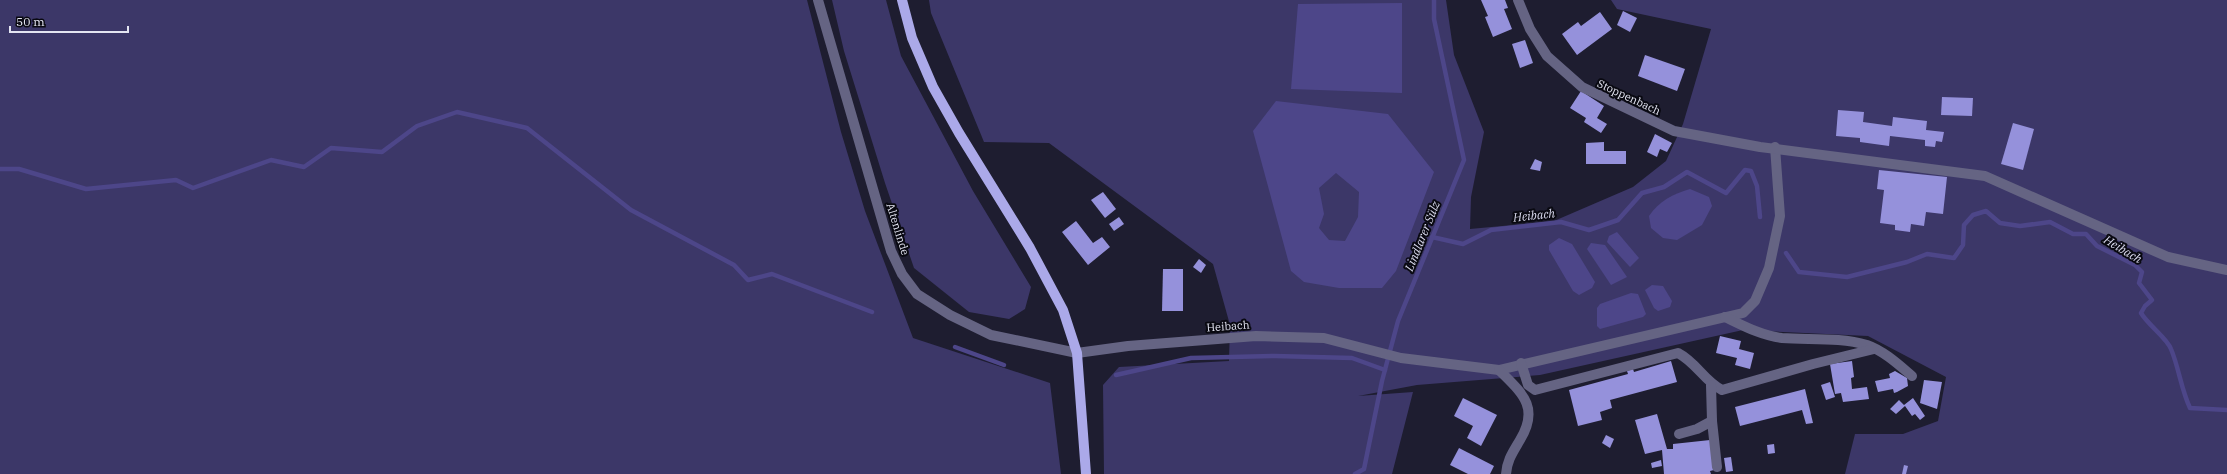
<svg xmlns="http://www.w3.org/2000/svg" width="2227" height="474" font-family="'IBM Plex Serif',serif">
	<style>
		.green { fill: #3c3768 }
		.water { fill: #4d4689; fill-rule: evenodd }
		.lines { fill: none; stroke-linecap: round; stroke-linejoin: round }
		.stream { stroke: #4d4689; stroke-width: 4.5 }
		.building { fill: #9591db }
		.minor { stroke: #656483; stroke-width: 10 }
		.major { stroke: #aba9e9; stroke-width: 10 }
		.labels { text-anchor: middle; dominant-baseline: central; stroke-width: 4; stroke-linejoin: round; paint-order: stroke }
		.street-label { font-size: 11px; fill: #e4e5f2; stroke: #090911 }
		.water-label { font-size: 12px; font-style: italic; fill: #dadaee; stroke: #090911 }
	</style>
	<rect width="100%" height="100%" fill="#1e1d30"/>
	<!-- green -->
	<g class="green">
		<polygon points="0,0 807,0 841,132 865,211 913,338 1050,383 1061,474 0,474"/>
		<polygon points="832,0 886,0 901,56 973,191 1031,287 1025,309 1009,319 969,312 914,268 885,183 844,51"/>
		<polygon points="929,0 1446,0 1454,55 1484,132 1471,197 1470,229 1554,221 1633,187 1666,161 1683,124 1711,29 1617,9 1611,0 2227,0 2227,474 1845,474 1855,434 1903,434 1938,421 1946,377 1868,336 1743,330 1540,375 1417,385 1358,396 1413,392 1392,474 1104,474 1103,385 1119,367 1229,361 1230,325 1213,264 1049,143 984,142 931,13"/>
	</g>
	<!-- water -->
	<g class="water">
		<polygon points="1402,3 1402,93 1291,89 1298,4"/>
		<path d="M1276 101 1388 114 1434 172 1396 271 1382 288H1339L1304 282 1291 271 1253 131ZM1336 173 1359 192 1358 217 1345 241 1329 240 1319 228 1324 214 1319 188Z"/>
		<path d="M1690 189 1709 197 1712 206 1702 225 1677 240 1663 238 1651 228 1649 216C1659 201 1673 194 1690 189Z"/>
		<polygon points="1617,232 1639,258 1630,267 1607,242 1609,236"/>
		<polygon points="1559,238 1572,244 1595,282 1592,288 1579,295 1573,291 1549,250 1549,245"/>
		<polygon points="1591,243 1605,245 1627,277 1611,285 1587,249"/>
		<polygon points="1652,285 1663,286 1672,301 1670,307 1658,311 1654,308 1645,290"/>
		<polygon points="1631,293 1638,294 1646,314 1643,317 1600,329 1597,326 1597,308 1600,304"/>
	</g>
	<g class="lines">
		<!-- stream -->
		<g class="stream">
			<polyline points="0,169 19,169 86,189 176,180 193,188 271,160 304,167 331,148 382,152 417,126 457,112 527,128 631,210 734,265 748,280 772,274 872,312"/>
			<polyline points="1432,237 1463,244 1491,230 1561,222 1589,230 1618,220 1642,193 1664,187 1687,172 1726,193 1745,170 1751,171 1757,186 1760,217"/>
			<path d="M1786 253 1799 272 1847 277 1907 262 1927 254 1954 258 1963 245 1964 225 1973 215 1986 211 2000 223 2020 226 2050 222 2073 234H2086L2097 246 2135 265 2142 272 2139 283 2152 300 2145 306 2141 313C2148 325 2167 338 2171 349 2179 368 2181 389 2190 408L2227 410"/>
			<polyline points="955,347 1004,365"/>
			<polyline points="1116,375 1191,358 1275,356 1352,358 1385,370"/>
			<polyline points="1355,474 1364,469 1382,381 1398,321 1464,160 1434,19 1434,0"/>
		</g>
	</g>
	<!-- building -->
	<g class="building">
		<polygon points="1481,0 1505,0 1508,8 1504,9 1512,29 1493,37 1485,17 1488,16"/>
		<polygon points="1623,11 1637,18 1630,32 1617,25"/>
		<polygon points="1600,12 1612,29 1577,55 1562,34 1578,22 1581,26"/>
		<polygon points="1525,40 1533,63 1520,68 1512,44"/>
		<polygon points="1645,55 1685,69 1677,91 1638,76"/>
		<polygon points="1581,91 1604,106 1597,118 1607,124 1601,133 1584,122 1586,118 1570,108"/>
		<polygon points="1942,97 1973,98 1972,116 1941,115"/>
		<polygon points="1838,110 1864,112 1863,122 1892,126 1893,117 1927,121 1926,130 1944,132 1942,142 1936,141 1935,147 1925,146 1925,140 1890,136 1889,146 1860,142 1860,138 1836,136"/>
		<polygon points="2013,123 2034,129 2023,170 2001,164"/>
		<polygon points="1655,134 1672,143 1667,152 1660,149 1657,157 1647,152"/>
		<polygon points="1604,142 1604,151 1626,151 1626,164 1586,164 1586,143"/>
		<polygon points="1535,159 1542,162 1540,171 1530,169"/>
		<polygon points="1879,170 1947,177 1943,214 1926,212 1924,226 1911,224 1910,232 1895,230 1895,225 1880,223 1884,190 1877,189"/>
		<polygon points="1103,192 1116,209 1105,218 1091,200"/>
		<polygon points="1119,217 1124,224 1114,231 1109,224"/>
		<polygon points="1076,221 1093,243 1102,237 1110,247 1088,265 1062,232"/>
		<polygon points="1199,259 1206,265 1201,273 1193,267"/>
		<polygon points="1163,269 1183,269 1183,311 1162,311"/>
		<polygon points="1720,336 1741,341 1739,349 1754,353 1750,369 1735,365 1737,358 1716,353"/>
		<polygon points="1671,361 1677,382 1610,400 1612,408 1600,412 1602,420 1578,426 1569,390 1628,374 1627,371 1633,369 1634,372"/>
		<polygon points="1852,361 1854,377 1851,378 1852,389 1867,387 1869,399 1843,402 1841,393 1835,394 1830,364"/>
		<polygon points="1895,371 1907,378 1908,386 1897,392 1894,393 1893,389 1878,392 1875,381 1890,378 1889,374"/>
		<polygon points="1924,380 1942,382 1937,409 1920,403"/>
		<polygon points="1830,382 1835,397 1826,400 1821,385"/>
		<polygon points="1805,389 1813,423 1806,424 1802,410 1740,426 1735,407"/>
		<polygon points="1463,398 1497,415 1481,446 1467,438 1473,426 1454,416"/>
		<polygon points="1913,398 1925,416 1920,420 1915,414 1912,416 1905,406 1896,414 1890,409 1899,400 1904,405"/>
		<polygon points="1657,414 1667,449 1673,449 1673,444 1710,440 1714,470 1710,471 1711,474 1664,474 1662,450 1645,454 1635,420"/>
		<polygon points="1606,435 1614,439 1610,448 1602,443"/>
		<polygon points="1774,444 1775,453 1768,454 1767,445"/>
		<polygon points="1459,448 1494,466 1490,474 1468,474 1450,465"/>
		<polygon points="1731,457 1733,471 1726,472 1724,458"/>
		<polygon points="1661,460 1662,466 1652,468 1651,463"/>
		<polygon points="1904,465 1908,466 1906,474 1902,474"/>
	</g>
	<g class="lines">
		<!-- minor -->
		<g class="minor">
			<polyline points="818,0 891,251 902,274 917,294 950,315 991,335 1077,353 1128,346 1256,336 1324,338 1401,358 1499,370 1743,313 1755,301 1769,268 1780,216 1775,147"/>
			<polyline points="1518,0 1530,29 1547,56 1582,87 1674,131 1760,147 1985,176 2168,257 2227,270"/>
			<path d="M1725 317C1742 325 1762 336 1782 338 1810 340 1840 337 1867 345 1884 351 1899 365 1912 376"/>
			<path d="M1521 363 1528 385 1535 390 1678 353C1697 363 1704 381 1722 390L1813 364 1874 349"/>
			<path d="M1499 370C1522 393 1540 407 1520 440 1513 452 1507 460 1506 474"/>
			<polyline points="1712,421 1717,467"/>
			<polyline points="1679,434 1697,429 1712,421 1711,385"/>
		</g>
		<!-- major -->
		<polyline class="major" points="902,0 912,38 933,87 959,133 1030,248 1063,310 1077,353 1086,474"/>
	</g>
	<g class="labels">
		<!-- street labels -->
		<g class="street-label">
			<text transform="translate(1629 97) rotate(25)">Stoppenbach</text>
			<text transform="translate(898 229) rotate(73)">Altenlinde</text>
			<text transform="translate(1228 326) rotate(-4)">Heibach</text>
		</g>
		<!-- water labels -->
		<g class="water-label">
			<text transform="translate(1534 215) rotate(-6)">Heibach</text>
			<text transform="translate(1422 236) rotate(-68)">Lindlarer Sülz</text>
			<text transform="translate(2123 249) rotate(31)">Heibach</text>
		</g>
	</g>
	<!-- scale -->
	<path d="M10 26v6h118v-6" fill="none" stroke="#e4e5f2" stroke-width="2"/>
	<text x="16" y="26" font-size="12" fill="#e4e5f2" stroke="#090911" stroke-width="3" paint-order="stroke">50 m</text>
</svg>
